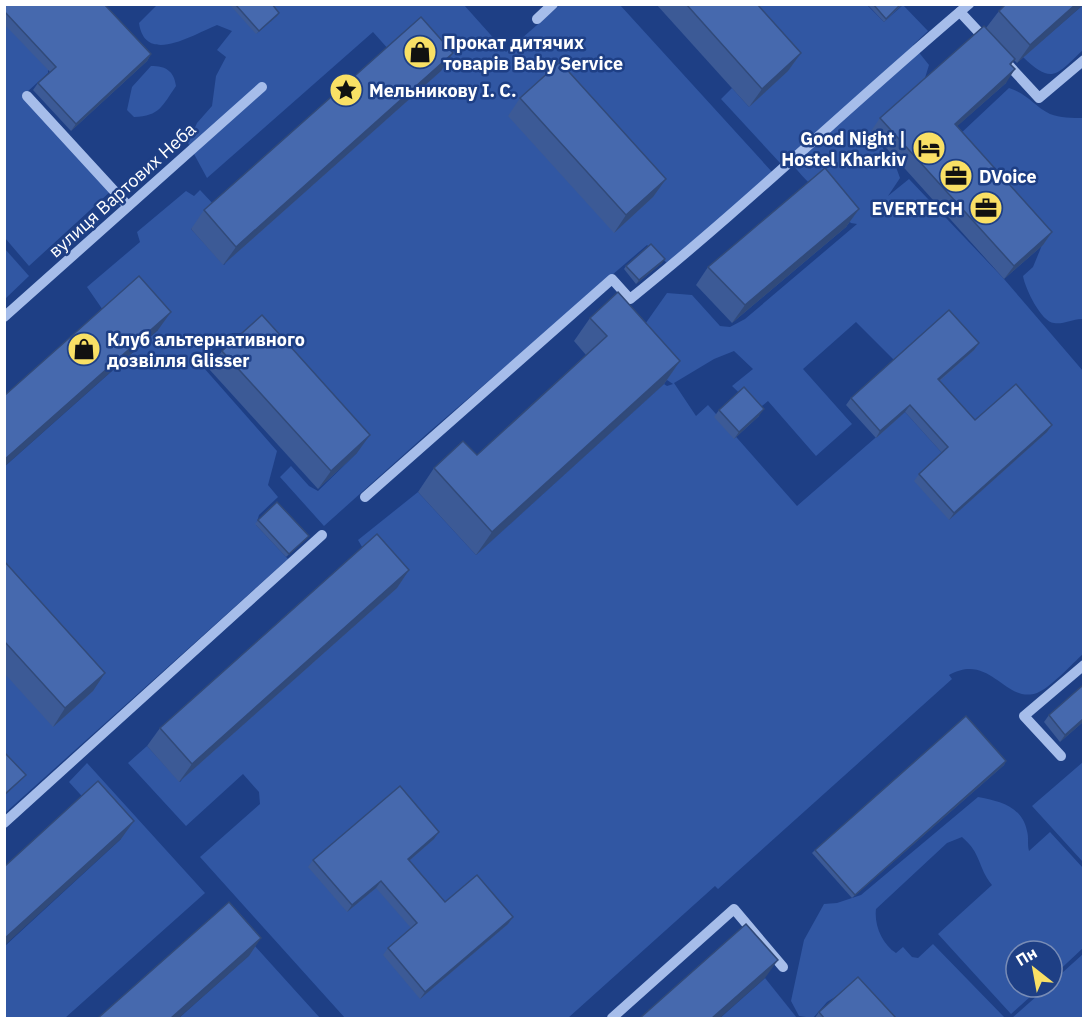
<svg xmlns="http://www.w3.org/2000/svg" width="1088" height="1023" font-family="'IBM Plex Sans',sans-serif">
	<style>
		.green { fill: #3157a3; fill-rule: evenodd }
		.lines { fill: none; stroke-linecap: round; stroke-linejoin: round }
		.minor { stroke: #a6bdea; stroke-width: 10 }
		.wall { fill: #3c5a96 }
		.shaded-wall { fill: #314a7a }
		.building { fill: #4669ae; stroke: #314a7a; stroke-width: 1.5 }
		.labels { text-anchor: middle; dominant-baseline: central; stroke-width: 5; stroke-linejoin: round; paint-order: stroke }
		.poi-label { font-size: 18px; font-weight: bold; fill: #fff; stroke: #1e3f85; text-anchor: start }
		.street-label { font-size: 18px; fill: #fff; stroke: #1e3f85 }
	</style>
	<rect width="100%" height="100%" fill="#1e3f85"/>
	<!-- green -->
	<g class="green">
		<polygon points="4,5 48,63 48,73 27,92 112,190 29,266 5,238"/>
		<path d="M157 5H464L506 52 560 5H620L773 173 667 263 647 245 429 432 324 526 280 477 291 466 309 486 318 491 357 453 249 333H232L212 349 204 368 277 451 268 485 278 497 259 515 256 525 288 559 5 813 4 467 158 330 105 313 87 287 140 242 137 232 186 191 194 196 200 190 216 207 191 229 224 265 390 51 373 32 207 178 188 143 197 123 212 106 216 76 226 57 217 50 232 31 217 25C194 34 145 66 139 23Z"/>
		<path d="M728 5H867L884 22 903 5 928 31 913 45 929 65 925 78 871 131 896 167 900 178 888 196 909 179 1004 279 1083 371V654C1072 664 1050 688 1037 693 1004 704 991 652 949 675L952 679 718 889 715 886 568 1018H345L200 857 260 804 259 792 243 774 186 826 128 763 147 746 180 782 365 552 358 540 418 492 476 555 664 384 667 386 673 384 667 380 643 327 667 293 692 295 720 326 730 327 745 319 857 224 851 223C829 203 806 182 788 159L781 164 721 99 732 88 749 107ZM856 322 895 361 970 427 943 454 905 412 797 506 708 405 696 416 674 383 714 359 734 351 753 369 732 386 757 410 768 401 816 456 852 424 803 369Z"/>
		<path d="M1083 5V50C1057 74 1053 86 1023 57Z"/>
		<path d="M151 66C166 66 174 71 176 86 162 106 160 116 134 117L127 110 132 87Z"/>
		<path d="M1009 88C1028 94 1034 106 1050 114 1060 118 1072 118 1083 118V319C1074 318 1063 325 1054 323 1041 322 1025 288 1023 276L1033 267 1047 233 959 135Z"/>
		<polygon points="5,249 29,276 5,299"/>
		<polygon points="1083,762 1083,761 1083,862 1032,806"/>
		<polygon points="87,763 205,893 65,1018 5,1018 5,946 121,839 69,782"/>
		<path d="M978 797C999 801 1022 806 1027 831 1029 838 1027 844 1029 851L1050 832 1083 868V948L1052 977V951H1016V987H1041L1011 1014 938 934 992 885C977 866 982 854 962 837L947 843 876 909C874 925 882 944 896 953L903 947 912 957 918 958 933 944 1005 1018H820L843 992 827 1002 813 1018 799 1016 791 1001 804 940 824 904 837 903 861 895Z"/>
		<polygon points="225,913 320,1018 179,1018 248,956"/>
		<polygon points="1083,954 1083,1018 1012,1018 1047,987 1052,987 1052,982"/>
		<polygon points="765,978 797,1018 720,1018"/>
	</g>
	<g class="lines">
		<!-- minor -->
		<g class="minor">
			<polyline points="960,12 988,42"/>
			<polyline points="537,19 553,4"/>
			<polyline points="1004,60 1039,98 1084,60"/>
			<polyline points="27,96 128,206"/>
			<polyline points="4,317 262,87"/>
			<path d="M365 497 612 279 630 299C747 205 854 101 969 4"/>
			<polyline points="1061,756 1024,716 1084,665"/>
			<polyline points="4,823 322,535"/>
			<polyline points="612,1018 734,909 783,967"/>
		</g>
	</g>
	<!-- wall -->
	<g class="wall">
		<polygon points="4,4 151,54 147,61 71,131 33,90 38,83 50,72 4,24"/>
		<polygon points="229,4 272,4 279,13 277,16 256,34"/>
		<polygon points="656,4 757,4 801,53 788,71 749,107"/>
		<polygon points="867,4 903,4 884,22"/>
		<polygon points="1083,4 1017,63 1014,60 1011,65 1006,83 957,126 1052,232 1043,245 1004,279 871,131 880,118 986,28 999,11"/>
		<polygon points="453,53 441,71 223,265 191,229 204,210"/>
		<polygon points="520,98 666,179 653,197 614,233 508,116"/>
		<polygon points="859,209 846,227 732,323 696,285 708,267"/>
		<polygon points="662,263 636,284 624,269 626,266"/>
		<polygon points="590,318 680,361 664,384 476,555 418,492 434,468 477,455 586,355 574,341"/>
		<polygon points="979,343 974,350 940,381 975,420 1052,425 1047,432 949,520 914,481 919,474 942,453 905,412 876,438 846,405 851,398"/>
		<polygon points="222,351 357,453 318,489 209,369"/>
		<polygon points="719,410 759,416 734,439 714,417"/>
		<polygon points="258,520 309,536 306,539 286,557 255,524"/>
		<polygon points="4,561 93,691 53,727 4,673"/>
		<polygon points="409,570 397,588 179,782 147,746 160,728"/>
		<polygon points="1083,688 1083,722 1060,742 1044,722 1049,715"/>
		<polygon points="1006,761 1004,765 852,898 812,853 815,850"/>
		<polygon points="434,839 409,861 445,902 513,917 508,924 420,999 383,955 388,948 411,928 376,888 347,912 308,867 313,860"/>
		<polygon points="819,1012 896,1018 815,1018"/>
	</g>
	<!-- shaded-wall -->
	<g class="shaded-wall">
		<polygon points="1076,4 1083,5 1017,63 1030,45"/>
		<polygon points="279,13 277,16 256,34 259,31"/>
		<polygon points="453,53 441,71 223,265 236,247"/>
		<polygon points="801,53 788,71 749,107 762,89"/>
		<polygon points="151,54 147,61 71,131 76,124"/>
		<polygon points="1015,69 1006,83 945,137 955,124"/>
		<polygon points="666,179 653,197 614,233 626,215"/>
		<polygon points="859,209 846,227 732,323 745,305"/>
		<polygon points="1052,232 1043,245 1004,279 1014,266"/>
		<polygon points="665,259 662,263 636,284 639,280"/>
		<polygon points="171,312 158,330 4,467 4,460"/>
		<polygon points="979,343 974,350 933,386 938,379"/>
		<polygon points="680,361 664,384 476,555 492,532"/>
		<polygon points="910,405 905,412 876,438 880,431"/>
		<polygon points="764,409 759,416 734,439 739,432"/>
		<polygon points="1052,425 1047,432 949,520 954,513"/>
		<polygon points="370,435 357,453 318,489 331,471"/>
		<polygon points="409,570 397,588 179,782 192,764"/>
		<polygon points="105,673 93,691 53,727 65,708"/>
		<polygon points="1083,719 1083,722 1060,742 1065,735"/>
		<polygon points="1006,761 1004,765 852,898 855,895"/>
		<polygon points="26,775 23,778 4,796 6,793"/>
		<polygon points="134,821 121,839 4,946 4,939"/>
		<polygon points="439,832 434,839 403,866 408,859"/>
		<polygon points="381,881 376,888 347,912 352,905"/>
		<polygon points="513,917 508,924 420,999 425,992"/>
		<polygon points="261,938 249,956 179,1018 171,1018"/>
		<polygon points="778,960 765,978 720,1018 712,1018"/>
	</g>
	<!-- building -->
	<g class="building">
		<polygon points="4,4 104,4 151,54 76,124 38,83 56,67 4,11"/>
		<polygon points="235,4 272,4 279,13 259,31"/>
		<polygon points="686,4 757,4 801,53 762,89"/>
		<polygon points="873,4 901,4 886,19"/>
		<polygon points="1006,4 1076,4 1030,45 999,11"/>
		<polygon points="421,17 453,53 236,247 204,210"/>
		<polygon points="984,26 1015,59 1010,64 1015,69 955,124 1052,232 1014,266 880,118"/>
		<polygon points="560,62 666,179 626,215 520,98"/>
		<polygon points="825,168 859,209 745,305 708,267"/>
		<polygon points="651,244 665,259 639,280 626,266"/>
		<polygon points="139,276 171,312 4,460 4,396"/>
		<polygon points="618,292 680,361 492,532 434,468 463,441 477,455 607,336 590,318"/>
		<polygon points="949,310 979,343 938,379 975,420 1016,384 1052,425 954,513 919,474 948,447 910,405 880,431 851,398"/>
		<polygon points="262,315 370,435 331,471 222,351"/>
		<polygon points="744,387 764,409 739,432 719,410"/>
		<polygon points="277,502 309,536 289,554 258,520"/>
		<polygon points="377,534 409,570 192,764 160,728"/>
		<polygon points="4,561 105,673 65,708 4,641"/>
		<polygon points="1082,686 1083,688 1083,719 1065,735 1049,715"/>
		<polygon points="966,716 1006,761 855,895 815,850"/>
		<polygon points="4,752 26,775 6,793 4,792"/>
		<polygon points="98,781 134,821 4,939 4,867"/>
		<polygon points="400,786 439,832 408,859 445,902 477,875 513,917 425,992 388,948 417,923 381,881 352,905 313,860"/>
		<polygon points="229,902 261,938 171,1018 98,1018"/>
		<polygon points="746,924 778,960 712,1018 640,1018"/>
		<polygon points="858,977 896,1018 824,1018 819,1012"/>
	</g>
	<!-- icons -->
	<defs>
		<g id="shop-disc" transform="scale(1.725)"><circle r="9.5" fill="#f9e065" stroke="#1e3f85"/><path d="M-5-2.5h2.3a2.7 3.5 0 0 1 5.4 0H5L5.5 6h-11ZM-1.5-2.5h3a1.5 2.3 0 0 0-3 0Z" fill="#111"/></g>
		<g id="sight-disc" transform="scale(1.725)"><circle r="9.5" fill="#f9e065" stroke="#1e3f85"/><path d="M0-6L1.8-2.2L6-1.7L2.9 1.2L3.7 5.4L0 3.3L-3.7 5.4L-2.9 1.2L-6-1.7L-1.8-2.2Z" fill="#111"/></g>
		<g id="hotel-disc" transform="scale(1.725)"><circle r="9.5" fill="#f9e065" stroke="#1e3f85"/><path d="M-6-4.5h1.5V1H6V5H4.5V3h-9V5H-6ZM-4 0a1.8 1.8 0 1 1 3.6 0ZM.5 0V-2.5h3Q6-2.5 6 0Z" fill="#111"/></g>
		<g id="office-disc" transform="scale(1.725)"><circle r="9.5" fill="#f9e065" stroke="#1e3f85"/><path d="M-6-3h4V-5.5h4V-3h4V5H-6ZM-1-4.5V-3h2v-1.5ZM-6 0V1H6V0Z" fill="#111"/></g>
	</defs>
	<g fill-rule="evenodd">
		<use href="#shop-disc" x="420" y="52"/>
		<use href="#sight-disc" x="346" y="90"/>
		<use href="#hotel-disc" x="929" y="148"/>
		<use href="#office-disc" x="956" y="176"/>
		<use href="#office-disc" x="986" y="208"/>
		<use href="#shop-disc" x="84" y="349"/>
	</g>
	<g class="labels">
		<!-- poi labels -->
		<g class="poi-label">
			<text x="443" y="42">Прокат дитячих<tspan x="443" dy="21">товарів Baby Service</tspan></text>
			<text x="369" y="90">Мельникову І. С.</text>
			<text x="906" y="138" text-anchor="end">Good Night |<tspan x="906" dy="21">Hostel Kharkiv</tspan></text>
			<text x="979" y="176">DVoice</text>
			<text x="963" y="208" text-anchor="end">EVERTECH</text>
			<text x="107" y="339">Клуб альтернативного<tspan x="107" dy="21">дозвілля Glisser</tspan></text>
		</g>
		<!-- street labels -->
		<g class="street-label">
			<text transform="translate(122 190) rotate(-42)">вулиця Вартових Неба</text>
		</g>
	</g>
	<!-- border -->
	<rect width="1088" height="1023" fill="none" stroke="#ffffff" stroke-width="12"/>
	<!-- north arrow -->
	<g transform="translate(1034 969) rotate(329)"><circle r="28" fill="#1e3f85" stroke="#788cb6" stroke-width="1.5"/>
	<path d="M0-4.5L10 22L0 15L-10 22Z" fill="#f9e065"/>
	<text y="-9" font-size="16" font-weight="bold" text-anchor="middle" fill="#ffffff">Пн</text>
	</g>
</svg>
